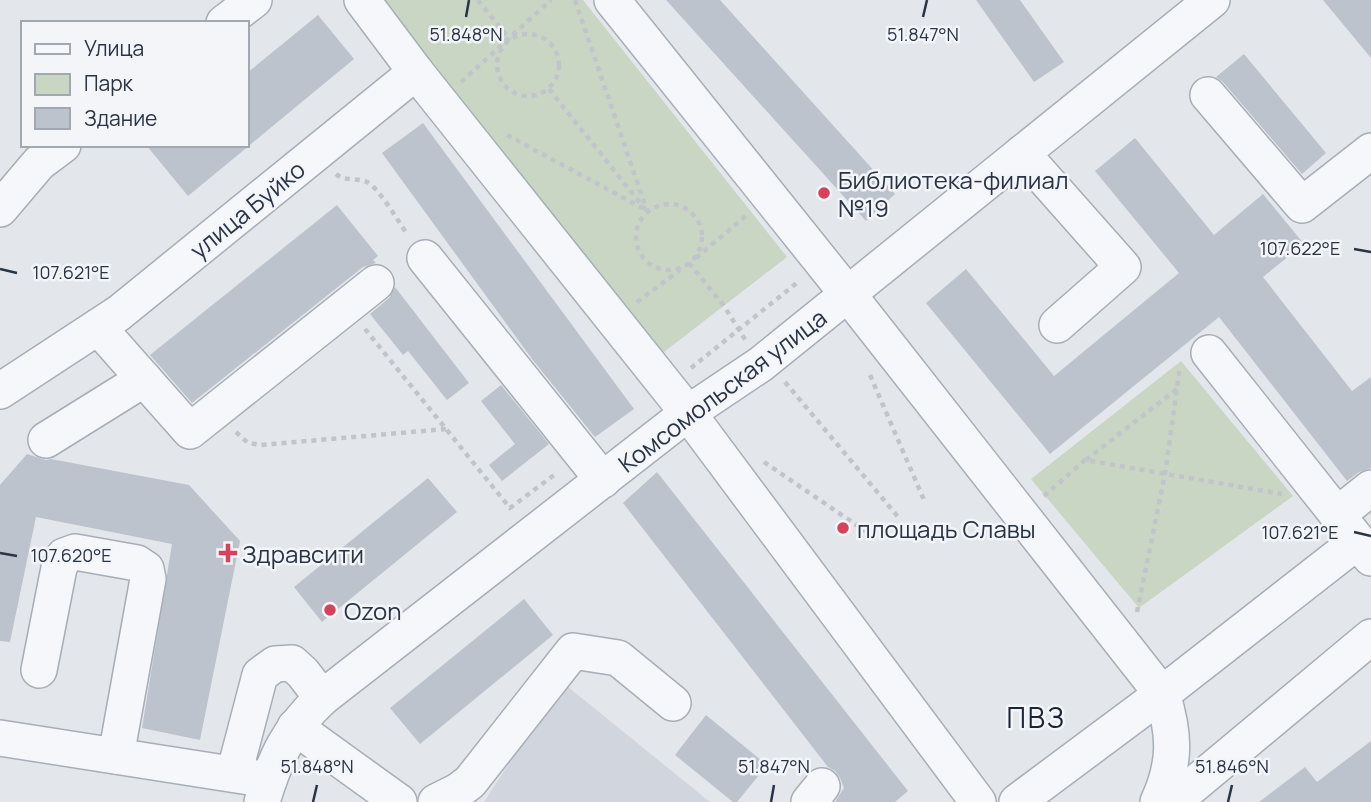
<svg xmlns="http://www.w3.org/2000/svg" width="1371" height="802" font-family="Manrope,sans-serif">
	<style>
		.built { fill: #d1d6de }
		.green { fill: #c9d6c3 }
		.building { fill: #bcc3cc }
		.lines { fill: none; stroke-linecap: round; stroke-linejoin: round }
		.minor-casing { stroke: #a7aeb7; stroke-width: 38 }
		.path { stroke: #c1c4cb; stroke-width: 4.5; stroke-dasharray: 5 5; stroke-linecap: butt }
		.minor { stroke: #f6f7fa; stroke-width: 35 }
		.ticks { fill: none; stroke: #293445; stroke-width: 2.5 }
		.poi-dot { fill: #d7415c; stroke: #f3f5f9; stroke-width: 2.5 }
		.labels { text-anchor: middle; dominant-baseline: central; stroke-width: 5; stroke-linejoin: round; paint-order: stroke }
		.poi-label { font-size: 24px; fill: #293445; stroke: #f3f5f9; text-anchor: start }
		.street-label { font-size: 24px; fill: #293445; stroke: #f3f5f9 }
		.quarter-label { font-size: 28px; letter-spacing: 2px; fill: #1b2536; stroke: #f3f5f9 }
		.ticks-label { font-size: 18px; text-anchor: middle; fill: #293445; stroke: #f3f5f9; stroke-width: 5; stroke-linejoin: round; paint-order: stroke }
	</style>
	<rect width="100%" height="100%" fill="#e3e7ec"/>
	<!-- built -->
	<polygon class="built" points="562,682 710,802 484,802"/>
	<!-- green -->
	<g class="green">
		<polygon points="361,0 583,0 787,257 655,359"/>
		<polygon points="1181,361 1293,496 1139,608 1031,479"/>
	</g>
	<!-- building -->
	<g class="building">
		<polygon points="666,0 720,0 895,194 866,221"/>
		<polygon points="976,0 1020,0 1064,62 1034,82"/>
		<polygon points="1323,0 1371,0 1371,58"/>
		<polygon points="318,15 354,59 188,196 146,145 247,145 247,73"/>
		<polygon points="1244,54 1326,153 1302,174 1223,82 1216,77"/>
		<polygon points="423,123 634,409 595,437 532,359 382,153"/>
		<polygon points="1135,138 1214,235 1263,194 1304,244 1263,277 1352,391 1371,377 1371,468 1359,472 1347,481 1219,317 1050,454 926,303 966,269 1054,376 1179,273 1095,171"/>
		<polygon points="337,205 378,256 373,260 376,263 363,267 192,403 150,355"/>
		<polygon points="395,287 469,383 447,400 408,351 403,355 370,314 389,298"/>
		<polygon points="501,385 549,444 502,481 489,465 515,444 481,401"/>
		<polygon points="27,454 46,460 51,459 189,485 240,541 200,740 142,728 172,544 36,517 10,642 0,641 0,485"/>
		<polygon points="657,472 908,791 895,802 835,802 844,788 840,778 835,771 828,767 623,503"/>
		<polygon points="428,478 457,512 322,622 294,587"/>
		<polygon points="524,599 553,635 420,744 390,708"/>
		<polygon points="706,715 767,765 737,802 733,802 675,755"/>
		<polygon points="1371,741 1371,802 1259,802 1305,767 1317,782"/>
	</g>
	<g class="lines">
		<!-- minor casing -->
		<g class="minor-casing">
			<g id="minor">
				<path d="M612 0 858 307 1162 694C1175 734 1176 763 1158 802"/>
				<polyline points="224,23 254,0"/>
				<polyline points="416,72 688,413 978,802"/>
				<polyline points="1208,95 1302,205 1371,151"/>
				<polyline points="1022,153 1123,267 1057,325"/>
				<polyline points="0,209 39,163 63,145"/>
				<polyline points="425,258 603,480"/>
				<polyline points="98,327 190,431 376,283"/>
				<polyline points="1209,353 1358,541"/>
				<polyline points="0,391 119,313 416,72 362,0"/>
				<polyline points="46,440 144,379"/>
				<polyline points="1337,515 1371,488"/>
				<polyline points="39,670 59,568 64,556 75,552 137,563 146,569 148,579 116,756"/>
				<polyline points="295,727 399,802"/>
				<polyline points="0,738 269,780"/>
				<polyline points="234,774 260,675 275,664 292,663 303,673 322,698"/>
				<path d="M262 802C275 758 288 730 322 698L688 413 761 364 1212 0"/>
				<polyline points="436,802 458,791 470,782 573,651 618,658 673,703"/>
				<polyline points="809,802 822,786"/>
				<polyline points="1017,802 1162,694 1358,541 1371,558"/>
				<polyline points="1173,802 1371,637"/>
			</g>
		</g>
		<!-- path -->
		<g class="path">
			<polyline points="478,0 510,40"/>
			<polyline points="575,0 647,211"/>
			<circle cx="528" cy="65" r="31"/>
			<polyline points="461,82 551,0"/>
			<polyline points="549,89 645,209"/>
			<polyline points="507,135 648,211"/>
			<path d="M336 174C345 182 356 177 367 182 379 188 398 221 407 234"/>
			<circle cx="669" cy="237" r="33"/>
			<polyline points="696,258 748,214"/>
			<polyline points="689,263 724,306 746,341"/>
			<polyline points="637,302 680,270"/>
			<polyline points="365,329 510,508 554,475"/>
			<polyline points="691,368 798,282"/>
			<polyline points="870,375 924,500"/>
			<polyline points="785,382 899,518"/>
			<polyline points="236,432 248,443 261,445 446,429"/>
			<polyline points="1086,460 1177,389"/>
			<polyline points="764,462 874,537"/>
			<polyline points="1044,496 1085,460 1282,494"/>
			<polyline points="1137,612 1165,474 1180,366"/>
		</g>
		<!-- minor -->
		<use href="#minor" class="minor"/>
	</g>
	<!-- ticks -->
	<path class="ticks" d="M466 17 469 0M923 17 927 0M1354 249 1371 252M0 269 17 273M1354 532 1371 536M0 553 17 556M313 802 317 785M771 802 774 785M1228 802 1232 785"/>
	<!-- markers -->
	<g class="poi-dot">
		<circle cx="824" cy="193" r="7"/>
		<circle cx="843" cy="528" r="7"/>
		<path d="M224.5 542.5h7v7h7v7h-7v7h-7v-7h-7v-7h7z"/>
		<circle cx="330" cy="610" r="7"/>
	</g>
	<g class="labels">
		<!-- poi labels -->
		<g class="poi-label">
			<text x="838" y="179">Библиотека-филиал<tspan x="838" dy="28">№19</tspan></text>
			<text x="857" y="528">площадь Славы</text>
			<text x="242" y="553">Здравсити</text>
			<text x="344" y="610">Ozon</text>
		</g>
		<!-- street labels -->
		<g class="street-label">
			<text transform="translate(247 209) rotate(-39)">улица Буйко</text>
			<text transform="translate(722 390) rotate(-37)">Комсомольская улица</text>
		</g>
		<!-- quarter labels -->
		<g class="quarter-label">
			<text x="1036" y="717">ПВЗ</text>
		</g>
	</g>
	<g class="ticks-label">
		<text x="466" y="41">51.848°N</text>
		<text x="923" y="41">51.847°N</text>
		<text x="1300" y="255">107.622°E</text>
		<text x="71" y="279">107.621°E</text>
		<text x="1300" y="539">107.621°E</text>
		<text x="71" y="562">107.620°E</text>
		<text x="317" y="773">51.848°N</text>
		<text x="774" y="773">51.847°N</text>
		<text x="1232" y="773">51.846°N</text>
	</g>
	<!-- legend -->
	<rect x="21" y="21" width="228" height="126" fill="#f3f5f9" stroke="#a2a8b1" stroke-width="2"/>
	<rect x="35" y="44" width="35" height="10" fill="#f6f7fa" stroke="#a2a8b1" stroke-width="2"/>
	<text x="84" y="56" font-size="21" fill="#293445">Улица</text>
	<rect x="35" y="74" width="35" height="21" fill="#c9d6c3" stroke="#a2a8b1" stroke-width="2"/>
	<text x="84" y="91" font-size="21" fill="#293445">Парк</text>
	<rect x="35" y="108" width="35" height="21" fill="#bcc3cc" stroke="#a2a8b1" stroke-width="2"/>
	<text x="84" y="126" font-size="21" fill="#293445">Здание</text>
</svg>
